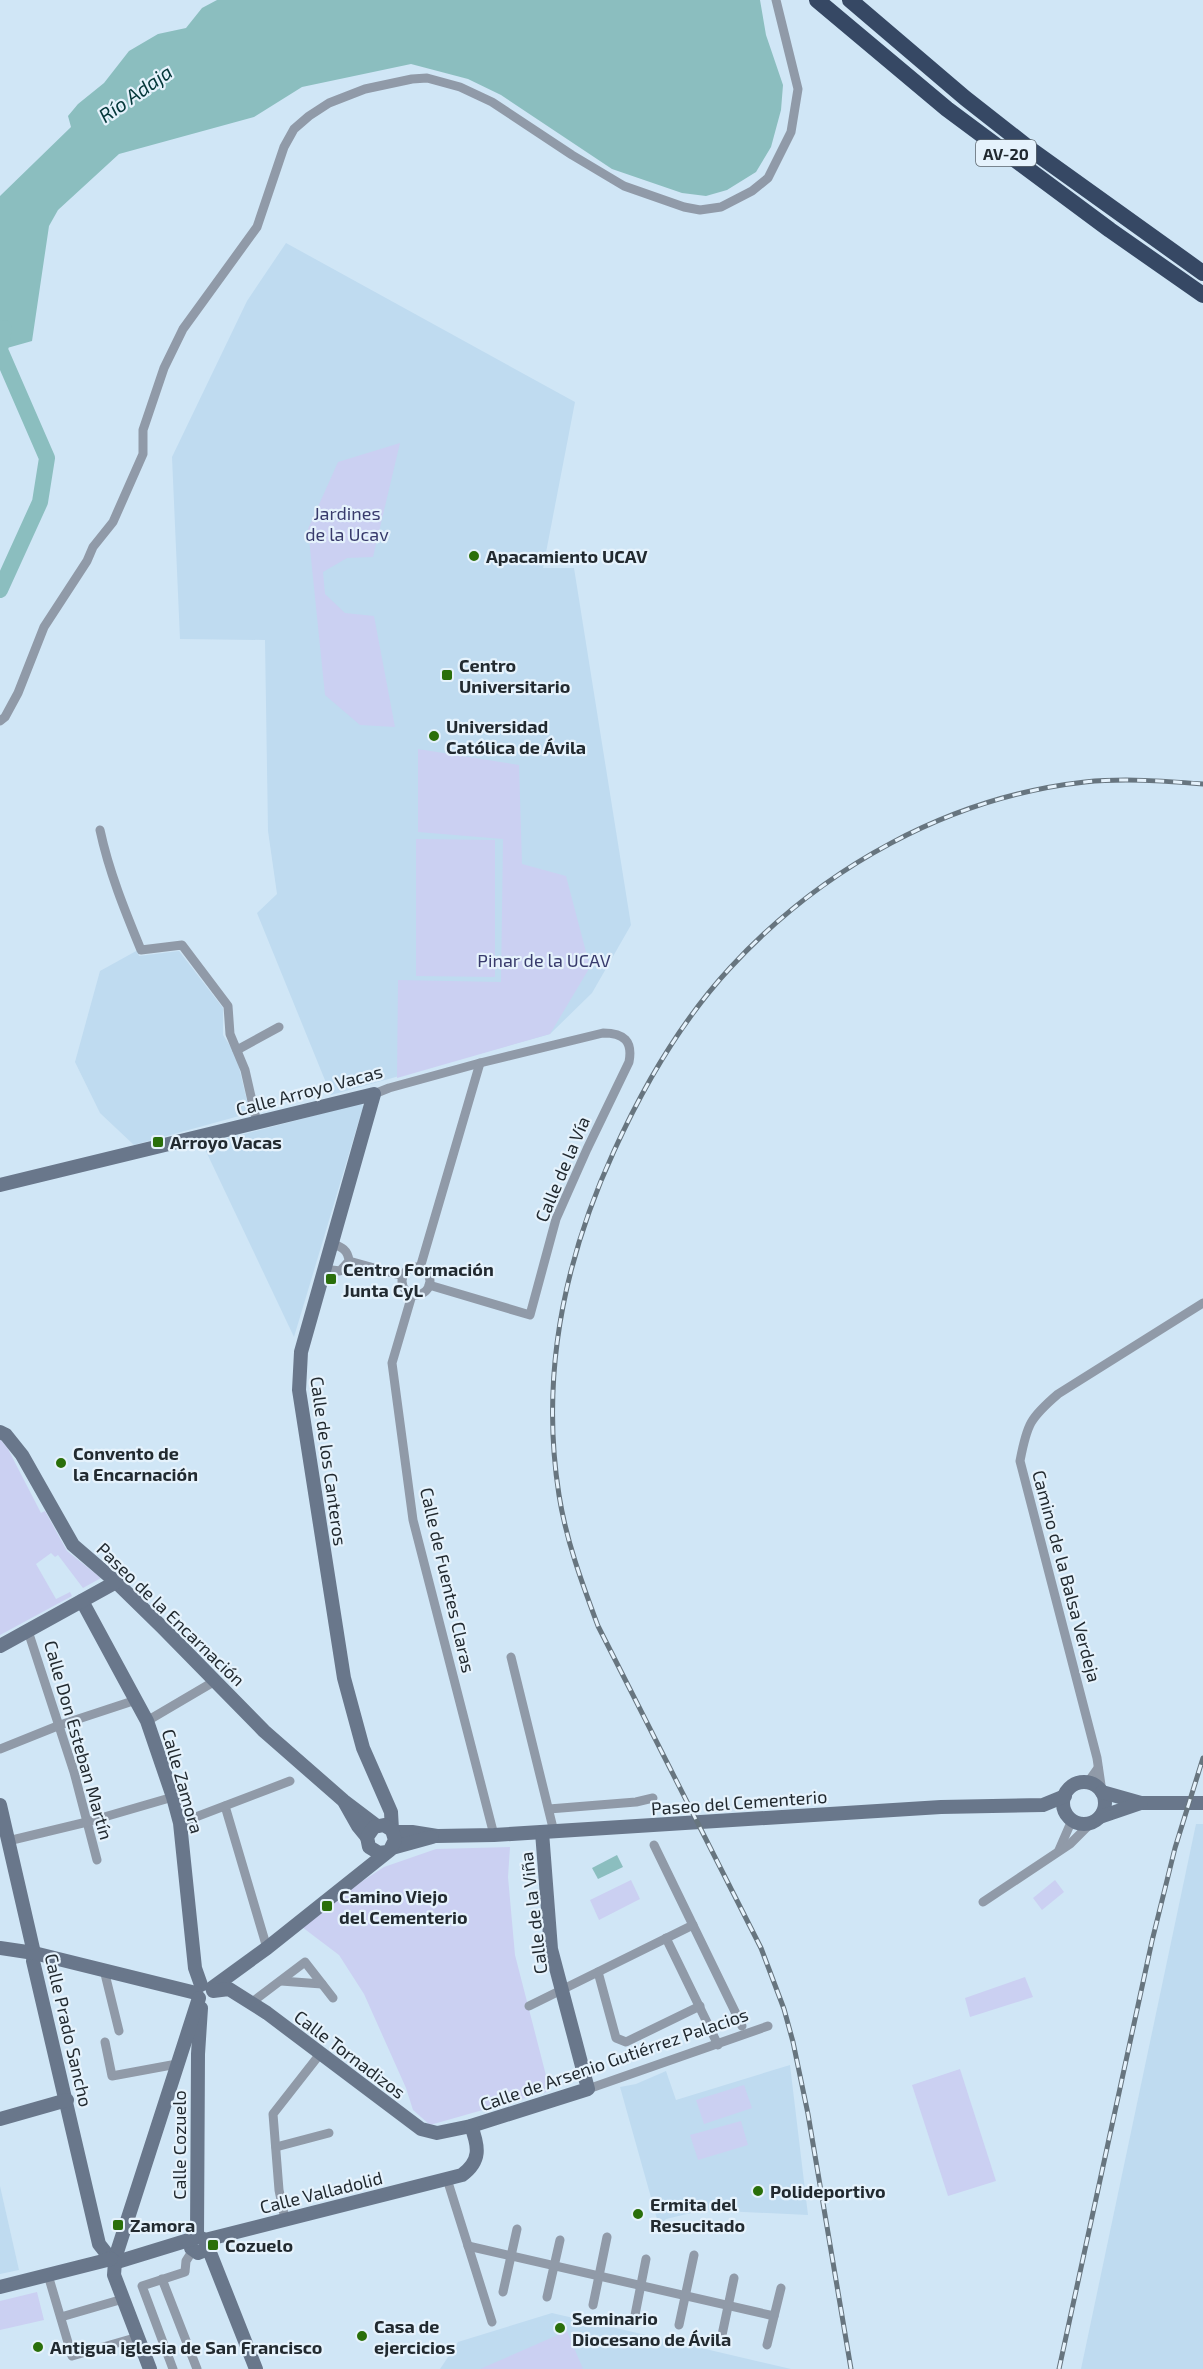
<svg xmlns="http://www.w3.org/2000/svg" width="1203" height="2369" font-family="'Exo 2',sans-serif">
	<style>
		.built { fill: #bfdbf0 }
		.green { fill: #cbd0f2 }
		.water { fill: #8bbebf }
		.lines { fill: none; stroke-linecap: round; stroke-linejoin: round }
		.river { stroke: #8bbebf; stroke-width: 16 }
		.street { stroke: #909aa8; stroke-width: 9 }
		.secondary { stroke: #69778b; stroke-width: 14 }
		.highway { stroke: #364864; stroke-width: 16 }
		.rail-casing { stroke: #67757f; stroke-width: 5 }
		.rail { stroke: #e5f2fc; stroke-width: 3; stroke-dasharray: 9; stroke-linecap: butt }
		.poi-dot { fill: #2a6f0a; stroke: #e5f2fc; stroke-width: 2 }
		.labels { text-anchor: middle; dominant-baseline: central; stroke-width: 4.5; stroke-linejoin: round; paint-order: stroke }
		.shield { fill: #e5f2fc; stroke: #5c666d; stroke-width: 1.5 }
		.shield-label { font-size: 16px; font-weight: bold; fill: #222a30 }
		.park-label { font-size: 18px; fill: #383b6c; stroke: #e5f2fc }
		.poi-label { font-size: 18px; font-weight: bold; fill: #222a30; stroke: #e5f2fc; text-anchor: start }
		.street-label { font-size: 18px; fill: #222a30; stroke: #e5f2fc }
		.water-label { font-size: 20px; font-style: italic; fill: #043739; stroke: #e5f2fc }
	</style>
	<rect width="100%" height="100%" fill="#d0e6f6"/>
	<!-- built -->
	<g class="built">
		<polygon points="286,243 575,402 543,568 574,568 631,925 592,993 550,1034 331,1095 257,913 277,894 268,831 265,640 180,639 172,457 247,301"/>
		<polygon points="138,950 139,956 179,951 223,1008 223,1035 236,1055 250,1113 134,1145 100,1113 75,1062 100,971"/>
		<polygon points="362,1103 363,1107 294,1337 203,1145"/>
		<polygon points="1196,1824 1203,1824 1203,2369 1081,2369"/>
		<polygon points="790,2065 808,2215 704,2210 666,2219 659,2226 620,2087 636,2084 666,2071 676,2100"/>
		<polygon points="0,2186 19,2270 0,2274"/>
		<polygon points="552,2313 791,2369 440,2369 458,2342"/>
	</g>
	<!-- green -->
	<g class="green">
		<polygon points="400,443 373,557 347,558 323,572 325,594 345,613 374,616 395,727 360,725 325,695 308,529 338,462"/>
		<polygon points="418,749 519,765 522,864 566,876 590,967 550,1034 397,1078 398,980 501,982 503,839 418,832"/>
		<polygon points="416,839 495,840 495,977 416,976"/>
		<polygon points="0,1439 8,1449 41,1513 45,1511 67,1551 101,1578 83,1588 58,1555 55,1557 51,1553 36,1564 56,1599 70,1592 72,1596 0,1635"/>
		<polygon points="510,1847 508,1877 515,1955 550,2091 430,2125 413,2110 406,2088 364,1994 339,1955 302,1927 343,1894 384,1867 436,1849"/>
		<polygon points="631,1880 640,1899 599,1920 590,1900"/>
		<polygon points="1055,1880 1064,1892 1042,1910 1033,1898"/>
		<polygon points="1025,1977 1033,1997 970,2017 965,1998"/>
		<polygon points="960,2069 996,2181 948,2196 912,2085"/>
		<polygon points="744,2085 752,2108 704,2124 696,2100"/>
		<polygon points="741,2121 748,2145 698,2160 690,2135"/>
		<polygon points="37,2292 44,2320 0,2330 0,2301"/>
		<polygon points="567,2331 583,2369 480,2369"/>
	</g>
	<!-- water -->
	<g class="water">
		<polygon points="217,0 760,0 766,35 783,85 781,110 771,147 756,172 727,190 706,196 682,193 612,169 501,95 468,79 411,64 302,87 254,117 119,154 58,210 49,226 32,341 0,350 0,196 71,127 68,116 78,104 104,83 129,51 158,34 186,28 202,8"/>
		<polygon points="617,1855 623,1867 598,1879 592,1868"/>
	</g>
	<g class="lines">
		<!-- river -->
		<polyline class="river" points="0,590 40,502 47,458 0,350 4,328"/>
		<!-- street -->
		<g class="street">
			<polyline points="0,721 5,717 18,693 44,627 87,561 93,547 113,522 143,454 143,430 164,368 183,329 257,227 284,147 294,129 309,116 329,103 365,89 412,79 427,78 460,87 492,102 572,155 624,186 684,207 700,210 721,207 752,191 768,178 791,132 798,89 776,0"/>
			<path d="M100 830C109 872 125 911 141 950L182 945 228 1006 230 1034 245 1070 257 1123"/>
			<polyline points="237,1050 279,1027"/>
			<path d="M374 1094 389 1088 480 1063 603 1033C624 1033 633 1041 629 1062L587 1149 556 1219 530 1315 429 1285"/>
			<polyline points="349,1261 403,1276"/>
			<circle cx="416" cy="1281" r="14"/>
			<polyline points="420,1268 480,1063"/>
			<path d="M324 1269 340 1271 349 1261C348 1250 342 1247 331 1243"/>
			<polyline points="412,1295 392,1363 413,1520 494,1835"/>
			<polyline points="28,1631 74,1772 97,1860"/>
			<polyline points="511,1657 554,1832"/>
			<polyline points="147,1721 215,1681"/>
			<polyline points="0,1749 60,1725 136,1700"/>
			<polyline points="1088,1782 1098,1768"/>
			<path d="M1102 1792 1097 1758 1020 1461C1027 1424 1030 1418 1058 1394L1203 1303"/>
			<polyline points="225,1806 267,1948"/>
			<polyline points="549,1809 636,1802 653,1798"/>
			<polyline points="180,1823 290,1781"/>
			<polyline points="8,1841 87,1822 173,1797"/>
			<polyline points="654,1845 742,2026"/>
			<polyline points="1059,1850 1072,1820"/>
			<polyline points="983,1902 1070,1844 1092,1822"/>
			<polyline points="666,1938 718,2045"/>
			<polyline points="104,1970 119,2031"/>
			<polyline points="598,1972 616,2038 626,2042 700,2006"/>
			<polyline points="281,1981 322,1984"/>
			<polyline points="251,2003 305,1962 333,1998"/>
			<polyline points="529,2006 693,1925"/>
			<polyline points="105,2042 112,2076 177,2064"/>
			<polyline points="588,2089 768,2026"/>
			<polyline points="276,2147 329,2133"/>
			<polyline points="447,2179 492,2322"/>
			<polyline points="285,2219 279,2190 273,2114 320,2054"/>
			<polyline points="468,2246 774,2316"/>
			<polyline points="48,2275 72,2356 138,2337"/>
			<polyline points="162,2279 197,2369"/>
			<polyline points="503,2292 517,2229"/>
			<polyline points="547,2297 560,2240"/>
			<polyline points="593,2305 607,2237"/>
			<polyline points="635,2315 646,2259"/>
			<polyline points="61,2317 123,2299"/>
			<polyline points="679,2325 694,2255"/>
			<polyline points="722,2335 734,2278"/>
			<polyline points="767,2345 781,2288"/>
			<polyline points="173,2369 142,2286 185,2272 186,2261 193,2250"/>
		</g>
		<!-- secondary -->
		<g class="secondary">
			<polyline points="0,1185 374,1094 301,1352 299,1390 344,1678 363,1748 391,1812 392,1830"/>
			<polyline points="0,1432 6,1435 22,1455 73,1545 116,1582 162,1627 264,1731 344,1801 377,1826"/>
			<polyline points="82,1601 147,1721 173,1797 180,1823 195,1968 201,1985"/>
			<polyline points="0,1646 116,1582"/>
			<circle cx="1084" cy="1803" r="21"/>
			<polyline points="1102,1792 1141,1803 1203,1803"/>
			<polyline points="345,1803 358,1826 367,1837"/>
			<polyline points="0,1805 34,1953 33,1961 99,2244 110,2258"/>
			<polyline points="1100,1817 1141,1803"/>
			<polyline points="393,1832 412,1832 437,1836 494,1835 941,1807 1043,1805 1065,1796"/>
			<polyline points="392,1848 432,1837"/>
			<polyline points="0,1948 34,1953 196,1993"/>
			<polyline points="212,1988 267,1948 390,1850 395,1840 392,1830 384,1825 374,1827 367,1837 369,1847 379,1853 387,1852"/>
			<polyline points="213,1991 229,1989 267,2013 421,2129 437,2133 471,2126 588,2089 551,1949 542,1832"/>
			<polyline points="0,2119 67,2100"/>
			<polyline points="197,2236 198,2054 201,2008"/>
			<polyline points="199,2237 205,2240 256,2369"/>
			<path d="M205 2240 462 2175C481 2161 479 2147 471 2126"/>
			<polyline points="191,2248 198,2253 203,2251"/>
			<polyline points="117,2252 199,1998"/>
			<polyline points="110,2258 113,2262 117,2262 192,2239"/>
			<polyline points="115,2262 114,2275 150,2369"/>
			<polyline points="0,2287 111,2259"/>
		</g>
		<!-- highway -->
		<g class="highway">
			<polyline points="817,0 947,109 1110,230 1203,295"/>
			<polyline points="850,0 965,98 1030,149 1203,273"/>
		</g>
		<!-- rail casing -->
		<g class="rail-casing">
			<g id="rail">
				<path d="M851 2369 808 2114 793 2042 784 2009 761 1948 598 1626C582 1583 566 1540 559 1495 540 1375 564 1260 614 1151 643 1087 682 1020 730 968 822 868 949 797 1085 782 1124 778 1164 781 1203 784"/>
				<polyline points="1059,2369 1152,1941 1175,1848 1203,1758"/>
			</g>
		</g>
		<!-- rail -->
		<use href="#rail" class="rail"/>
	</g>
	<!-- markers -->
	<g class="poi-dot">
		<circle cx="474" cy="556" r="6"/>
		<rect x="441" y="669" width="12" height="12" rx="3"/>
		<circle cx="434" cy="736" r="6"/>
		<rect x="152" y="1136" width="12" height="12" rx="3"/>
		<rect x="325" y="1273" width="12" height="12" rx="3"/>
		<circle cx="61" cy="1463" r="6"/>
		<rect x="321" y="1900" width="12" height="12" rx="3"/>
		<circle cx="758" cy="2191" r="6"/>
		<circle cx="638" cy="2214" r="6"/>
		<rect x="112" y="2219" width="12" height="12" rx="3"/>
		<rect x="207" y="2239" width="12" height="12" rx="3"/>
		<circle cx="560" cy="2328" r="6"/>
		<circle cx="362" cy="2336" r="6"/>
		<circle cx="38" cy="2347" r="6"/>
	</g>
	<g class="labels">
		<!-- shield labels -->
		<rect class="shield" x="976" y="140" width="60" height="26" rx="4.5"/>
		<g class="shield-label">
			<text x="1006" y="153">AV-20</text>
		</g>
		<!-- park labels -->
		<g class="park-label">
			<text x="347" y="513">Jardines<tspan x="347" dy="21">de la Ucav</tspan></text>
			<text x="544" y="960">Pinar de la UCAV</text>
		</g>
		<!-- poi labels -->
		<g class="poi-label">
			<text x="486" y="556">Apacamiento UCAV</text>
			<text x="459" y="665">Centro<tspan x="459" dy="21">Universitario</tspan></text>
			<text x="446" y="726">Universidad<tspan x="446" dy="21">Católica de Ávila</tspan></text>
			<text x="170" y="1142">Arroyo Vacas</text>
			<text x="343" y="1269">Centro Formación<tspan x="343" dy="21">Junta CyL</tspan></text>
			<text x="73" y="1453">Convento de<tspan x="73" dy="21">la Encarnación</tspan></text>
			<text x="339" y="1896">Camino Viejo<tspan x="339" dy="21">del Cementerio</tspan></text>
			<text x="770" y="2191">Polideportivo</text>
			<text x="650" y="2204">Ermita del<tspan x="650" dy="21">Resucitado</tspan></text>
			<text x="130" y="2225">Zamora</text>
			<text x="225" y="2245">Cozuelo</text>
			<text x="572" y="2318">Seminario<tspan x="572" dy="21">Diocesano de Ávila</tspan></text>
			<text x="374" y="2326">Casa de<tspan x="374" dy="21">ejercicios</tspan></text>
			<text x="50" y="2347">Antigua iglesia de San Francisco</text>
		</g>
		<!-- street labels -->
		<g class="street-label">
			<text transform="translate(309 1090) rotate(-15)">Calle Arroyo Vacas</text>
			<text transform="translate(562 1169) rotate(-67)">Calle de la Vía</text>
			<text transform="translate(329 1461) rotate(82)">Calle de los Canteros</text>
			<text transform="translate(1067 1576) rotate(75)">Camino de la Balsa Verdeja</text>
			<text transform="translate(448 1580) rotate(77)">Calle de Fuentes Claras</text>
			<text transform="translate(171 1614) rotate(44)">Paseo de la Encarnación</text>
			<text transform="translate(79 1740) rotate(74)">Calle Don Esteban Martín</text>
			<text transform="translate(183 1781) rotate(74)">Calle Zamora</text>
			<text transform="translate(739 1802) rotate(-4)">Paseo del Cementerio</text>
			<text transform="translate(533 1913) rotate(-97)">Calle de la Viña</text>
			<text transform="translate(69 2030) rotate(77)">Calle Prado Sancho</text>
			<text transform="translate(350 2054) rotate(37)">Calle Tornadizos</text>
			<text transform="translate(614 2059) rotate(-19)">Calle de Arsenio Gutiérrez Palacios</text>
			<text transform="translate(179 2145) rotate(-90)">Calle Cozuelo</text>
			<text transform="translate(321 2192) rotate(-14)">Calle Valladolid</text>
		</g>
		<!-- water labels -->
		<g class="water-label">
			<text transform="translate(135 93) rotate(-35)">Río Adaja</text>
		</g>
	</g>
</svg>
